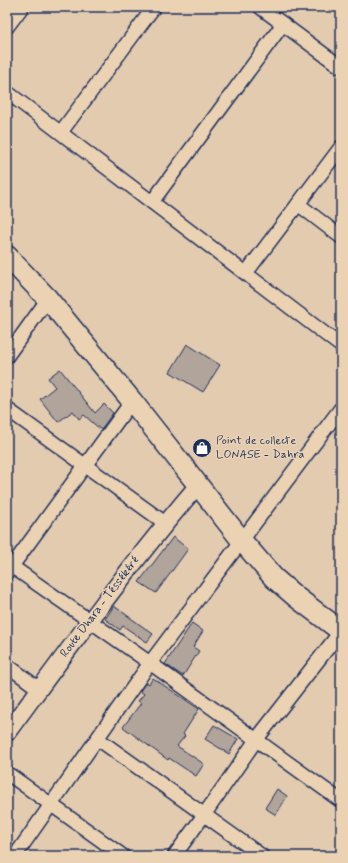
<svg xmlns="http://www.w3.org/2000/svg" width="348" height="863" font-family="Mynerve,sans-serif">
	<style>
		.building { fill: #b0a49b; stroke: #1b2f5e }
		.lines { fill: none; stroke-linecap: round; stroke-linejoin: round }
		.minor-casing { stroke: #1b2f5e; stroke-width: 16 }
		.tertiary-casing { stroke: #1b2f5e; stroke-width: 19 }
		.primary-casing { stroke: #1b2f5e; stroke-width: 23 }
		.minor { stroke: #ebd2b3; stroke-width: 13 }
		.tertiary { stroke: #ebd2b3; stroke-width: 16 }
		.primary { stroke: #ebd2b3; stroke-width: 20 }
		.labels { text-anchor: middle; dominant-baseline: central; stroke-width: 3; stroke-linejoin: round; paint-order: stroke }
		.poi-label { font-size: 12px; fill: #1b2f5e; stroke: #ebd2b3; text-anchor: start }
		.street-label { font-size: 12px; fill: #1b2f5e; stroke: #ebd2b3 }
	</style>
	<rect width="100%" height="100%" fill="#e3cbb0"/>
	<filter id="ink" filterUnits="userSpaceOnUse"><feTurbulence type="fractalNoise" baseFrequency=".025" numOctaves="2"/><feDisplacementMap in="SourceGraphic" scale="8" xChannelSelector="R" yChannelSelector="G"/><feConvolveMatrix kernelMatrix="1 2 1 2 8 2 1 2 1" color-interpolation-filters="sRGB"/></filter>
	<g filter="url(#ink)">
		<!-- building -->
		<g class="building">
			<polygon points="187,344 220,365 203,392 170,372"/>
			<polygon points="60,369 95,413 104,404 113,413 104,425 104,426 101,430 84,415 79,419 73,411 58,422 40,399 55,387 48,378"/>
			<polygon points="173,537 188,549 156,593 139,582"/>
			<polygon points="114,606 153,634 147,642 123,626 120,630 105,619"/>
			<polygon points="192,623 203,631 193,647 199,651 183,676 165,664"/>
			<polygon points="153,678 199,709 183,734 185,736 177,746 204,764 196,776 169,758 168,760 123,727 141,703 138,701 144,694 140,691 146,682 149,684"/>
			<polygon points="214,725 238,739 229,754 205,739"/>
			<polygon points="277,789 287,796 276,815 265,808"/>
		</g>
		<g class="lines">
			<!-- minor casing -->
			<g class="minor-casing">
				<g id="minor">
					<polyline points="260,7 341,67"/>
					<polyline points="7,27 22,7"/>
					<polyline points="7,92 341,346"/>
					<polyline points="61,132 154,7"/>
					<polyline points="152,202 283,24"/>
					<polyline points="298,204 341,237"/>
					<polyline points="246,273 341,147"/>
					<polyline points="7,356 48,299"/>
					<polyline points="7,409 165,523"/>
					<polyline points="7,563 150,663 341,801"/>
					<polyline points="7,573 132,401"/>
					<polyline points="7,665 39,689"/>
					<polyline points="98,739 262,856"/>
					<polyline points="7,773 123,856"/>
					<polyline points="15,856 150,663 341,408"/>
					<polyline points="174,856 204,815 256,740 341,631"/>
				</g>
			</g>
			<!-- tertiary casing -->
			<g class="tertiary-casing">
				<path id="tertiary" d="M7 733C69 649 130 564 198 485"/>
			</g>
			<!-- primary casing -->
			<g class="primary-casing">
				<polyline id="primary" points="7,256 48,299 132,401 242,541 274,578 296,597 341,631"/>
			</g>
			<!-- minor -->
			<use href="#minor" class="minor"/>
			<!-- tertiary -->
			<use href="#tertiary" class="tertiary"/>
			<!-- primary -->
			<use href="#primary" class="primary"/>
		</g>
	</g>
	<!-- icons -->
	<defs>
		<g id="shop-disc" transform="scale(1)"><circle r="9.5" fill="#1b2f5e" stroke="#ebd2b3"/><path d="M-5-2.5h2.3a2.7 3.5 0 0 1 5.4 0H5L5.5 6h-11ZM-1.5-2.5h3a1.5 2.3 0 0 0-3 0Z" fill="#fff"/></g>
	</defs>
	<g fill-rule="evenodd">
		<use href="#shop-disc" x="202" y="448"/>
	</g>
	<g class="labels">
		<!-- poi labels -->
		<g class="poi-label">
			<text x="216" y="441">Point de collecte<tspan x="216" dy="14">LONASE - Dahra</tspan></text>
		</g>
		<!-- street labels -->
		<g class="street-label">
			<text transform="translate(100 607) rotate(-53)">Route Dhara - Téssékéré</text>
		</g>
	</g>
	<!-- margin -->
	<rect width="348" height="863" fill="none" stroke="#ebd2b3" stroke-width="24"/>
	<rect x="12" y="12" width="324" height="839" fill="none" stroke="#1b2f5e" stroke-width="1.5" filter="url(#ink)"/>
</svg>
